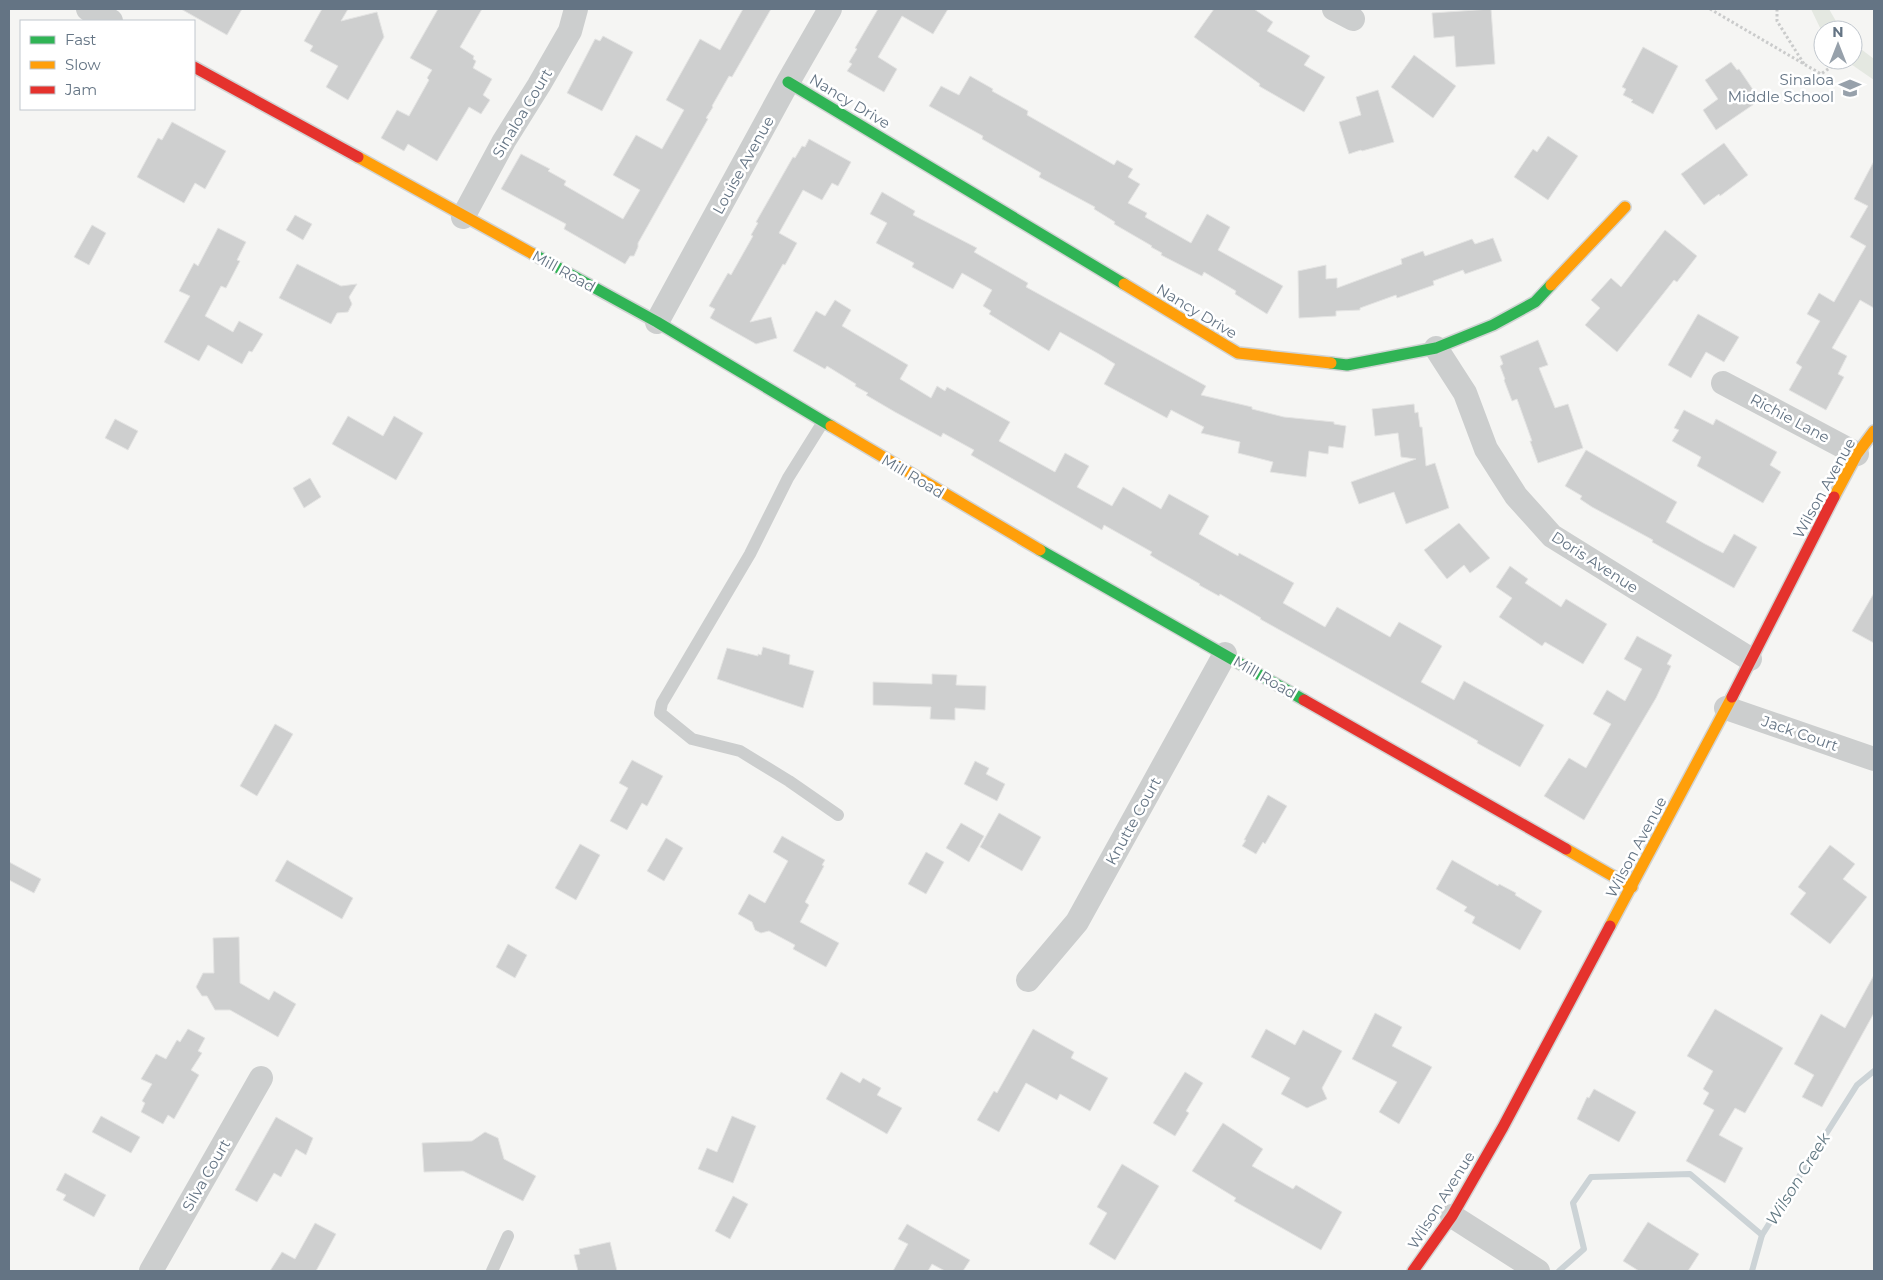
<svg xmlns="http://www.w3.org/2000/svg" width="1883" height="1280" font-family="Montserrat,sans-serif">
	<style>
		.green { fill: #e4e8e1 }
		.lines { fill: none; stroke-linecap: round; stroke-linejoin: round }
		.stream { stroke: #ccd3d6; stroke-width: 6 }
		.building { fill: #cecfcf; stroke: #e4e4e3 }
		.fast-casing { stroke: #d1d3d3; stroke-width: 14 }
		.slow-casing { stroke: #d1d3d3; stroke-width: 14 }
		.jam-casing { stroke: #d1d3d3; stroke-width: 14 }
		.path { stroke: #cacbcb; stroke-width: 3; stroke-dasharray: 2.5 2.5; stroke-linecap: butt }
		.lane { stroke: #cccece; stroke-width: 12 }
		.street { stroke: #cccece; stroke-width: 24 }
		.fast { stroke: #30b455; stroke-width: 11 }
		.slow { stroke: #ff9f0a; stroke-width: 11 }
		.jam { stroke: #e5322d; stroke-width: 11 }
		.labels { text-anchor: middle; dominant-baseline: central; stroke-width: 5; stroke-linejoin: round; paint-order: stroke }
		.poi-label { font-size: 15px; fill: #647484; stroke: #fff; text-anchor: end }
		.street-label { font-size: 15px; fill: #647484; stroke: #fff }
		.water-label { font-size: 16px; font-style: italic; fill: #607781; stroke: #fff }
	</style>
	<rect width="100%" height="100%" fill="#f5f5f3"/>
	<!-- green -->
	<g class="green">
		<polygon points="1811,9 1829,9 1841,30 1823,30 1823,34"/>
		<polygon points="1853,43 1874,59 1874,80 1845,60 1853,60"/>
	</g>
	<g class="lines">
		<!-- stream -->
		<g class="stream">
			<polyline points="1559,1271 1584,1249 1573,1203 1591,1177 1690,1174 1762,1235 1857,1085 1874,1071"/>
			<polyline points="1752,1271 1762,1235"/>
		</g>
	</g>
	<!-- building -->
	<g class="building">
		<polygon points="181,9 242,9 227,35"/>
		<polygon points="322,9 348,9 341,21 377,12 384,37 348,100 326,87 338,66 310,51 313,46 304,41"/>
		<polygon points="438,9 482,9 460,47 474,56 473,59 476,61 473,68 492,79 483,95 490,100 481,114 469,107 437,161 408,144 404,151 381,138 397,110 409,116 429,80 427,78 432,70 410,58"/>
		<polygon points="743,9 771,9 732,77 729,76 712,106 713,107 706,118 708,119 638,243 638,247 634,256 630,256 625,264 564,229 566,224 501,189 521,154 550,169 548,171 566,181 564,185 623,219 640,190 613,175 636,135 662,149 684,110 666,100 700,39 720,50"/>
		<polygon points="878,9 948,9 933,34 902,16 878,57 897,69 884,92 847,71 852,64 849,62 857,49 855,48"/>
		<polygon points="1214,9 1254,9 1273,22 1267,31 1310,56 1304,65 1325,77 1304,112 1259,86 1260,84 1194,37"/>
		<polygon points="1491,9 1495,64 1456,67 1454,36 1434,38 1432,13"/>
		<polygon points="603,36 633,52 602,111 567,93 595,39 600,41"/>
		<polygon points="1643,47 1678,66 1653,114 1631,102 1633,100 1623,95 1626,89 1622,87"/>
		<polygon points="1414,55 1456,86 1433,118 1391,87"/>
		<polygon points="1731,62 1737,70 1739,69 1760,100 1716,130 1703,110 1718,99 1705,80"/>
		<polygon points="970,76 993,89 992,91 1028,111 1027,115 1062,135 1114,165 1117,160 1133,169 1128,177 1140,184 1128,203 1147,213 1145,217 1191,243 1207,214 1230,227 1218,250 1283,286 1267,314 1235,294 1236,291 1204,272 1202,276 1161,255 1162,253 1151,247 1152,246 1114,224 1115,222 1094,209 1095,207 1039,177 1041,173 982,139 983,136 929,106 941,86 959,95"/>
		<polygon points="1378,90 1394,142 1362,151 1361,150 1349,154 1339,122 1361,115 1356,97"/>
		<polygon points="172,122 226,151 205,189 195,183 184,203 137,177 158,138 162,140"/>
		<polygon points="1548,136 1578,156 1548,200 1514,177 1533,149 1537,152"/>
		<polygon points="809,139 851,162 838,186 832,183 822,200 803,190 779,233 797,243 785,265 783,264 750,322 771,317 777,338 756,344 710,318 715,309 709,306 728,273 731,275 753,236 751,235 758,223 756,222 793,157 795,158 802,146 805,147"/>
		<polygon points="1724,143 1748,175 1720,196 1719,194 1704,205 1681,174"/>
		<polygon points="1874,161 1874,308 1860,300 1832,348 1847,356 1838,374 1844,377 1826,410 1789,390 1802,367 1796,363 1820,321 1807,314 1819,293 1834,302 1866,246 1850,237 1868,206 1854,199"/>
		<polygon points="882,192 915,211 913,215 977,248 974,252 1028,283 1026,287 1206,386 1201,395 1252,407 1252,409 1284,417 1334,422 1334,424 1346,426 1343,448 1329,446 1328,454 1309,451 1306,477 1270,472 1273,462 1238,453 1240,442 1201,433 1204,427 1171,410 1167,418 1104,384 1115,364 1099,354 1060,332 1049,351 989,314 991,311 983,306 992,290 962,273 953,289 912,267 914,263 876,243 887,223 870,214"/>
		<polygon points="295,215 312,224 303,240 286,230"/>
		<polygon points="92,225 106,233 89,265 74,257"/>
		<polygon points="218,228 246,242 237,260 240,261 226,288 221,286 205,316 233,332 239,321 263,334 252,352 249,351 242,364 208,345 199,361 164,342 190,296 179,291 194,263 198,266"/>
		<polygon points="1665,230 1697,256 1677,282 1674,280 1617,352 1585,325 1600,308 1591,300 1611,278 1621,287"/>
		<polygon points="1493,238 1502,261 1465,274 1463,270 1433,281 1434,285 1397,298 1396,295 1360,308 1360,310 1336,311 1336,316 1299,318 1298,271 1326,265 1326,279 1337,278 1337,288 1402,264 1401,259 1423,251 1425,256 1472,239 1475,244"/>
		<polygon points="297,264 341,286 357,284 349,297 352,304 348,312 337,313 331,324 279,298"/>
		<polygon points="835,300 851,310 842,326 908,365 900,379 931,398 937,386 945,391 947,387 1010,422 999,441 1055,472 1065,453 1089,466 1077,487 1112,506 1123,487 1161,509 1169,494 1209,516 1199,534 1238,556 1239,553 1294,583 1283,603 1325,627 1337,607 1390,637 1399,622 1442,646 1421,682 1454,700 1464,681 1544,725 1520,767 1477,743 1478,741 1260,619 1261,618 1220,594 1219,596 1199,585 1200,584 1158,560 1150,555 1152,552 1104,525 1102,530 971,455 974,450 943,433 941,437 895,412 866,395 868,393 855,386 856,384 827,366 825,369 793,351 816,311 825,316"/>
		<polygon points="1698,314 1739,337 1724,362 1706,352 1691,378 1668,365"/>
		<polygon points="1538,340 1548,365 1539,368 1555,408 1568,404 1583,448 1538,463 1530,441 1532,441 1517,399 1512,401 1504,380 1505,379 1500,366 1503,364 1500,356"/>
		<polygon points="1414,404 1415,413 1418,412 1420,427 1422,427 1426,466 1435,463 1449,508 1406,524 1394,492 1359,504 1351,482 1416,459 1401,457 1398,433 1375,436 1372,409"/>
		<polygon points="1684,410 1713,425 1716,419 1777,452 1770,465 1781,472 1763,503 1697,466 1701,457 1672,441 1679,430 1674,428"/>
		<polygon points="348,416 383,436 394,416 423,433 396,480 332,444"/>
		<polygon points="115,419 138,431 128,450 105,438"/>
		<polygon points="1586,450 1677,502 1666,522 1705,544 1723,553 1734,534 1757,547 1734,588 1652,542 1653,540 1592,507 1580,499 1582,496 1565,486"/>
		<polygon points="310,478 321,497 304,508 293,488"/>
		<polygon points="1459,523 1490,558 1470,573 1464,565 1447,579 1424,550"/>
		<polygon points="1510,566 1528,579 1525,583 1561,607 1566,599 1607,624 1583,664 1545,642 1542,646 1499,617 1512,598 1496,587"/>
		<polygon points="1874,593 1874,643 1852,631"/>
		<polygon points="1637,636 1672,655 1667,664 1671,666 1656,698 1584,820 1544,796 1569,758 1586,768 1611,724 1593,714 1607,690 1625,701 1642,669 1624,659"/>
		<polygon points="763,647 790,655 789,664 814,671 803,708 717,679 727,648 758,656 758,654 761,655"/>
		<polygon points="932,674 957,675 956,685 986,686 985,710 955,708 955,720 930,719 931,707 873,705 873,682 932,684"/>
		<polygon points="275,724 293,734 257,796 240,786"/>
		<polygon points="632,760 663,776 647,806 642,803 627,830 610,821 628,788 619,783"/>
		<polygon points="975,761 989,768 986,774 1005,784 997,801 964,784"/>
		<polygon points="1268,795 1287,806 1265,844 1263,842 1256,854 1242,846 1246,840 1244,840"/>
		<polygon points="999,813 1041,837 1022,871 980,847"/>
		<polygon points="961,823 984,836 969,862 946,848"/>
		<polygon points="782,836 825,860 822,865 824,866 805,902 809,905 800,922 839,943 826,967 793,949 795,945 769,931 761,933 755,930 752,922 738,914 749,894 765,903 788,861 773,852"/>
		<polygon points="666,838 683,848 664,881 647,871"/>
		<polygon points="580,844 600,855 576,900 555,888"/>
		<polygon points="1830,845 1855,864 1843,879 1867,897 1830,944 1790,914 1806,893 1798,887"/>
		<polygon points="926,852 944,862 926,894 908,884"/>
		<polygon points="287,860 353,898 342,919 275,881"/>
		<polygon points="1452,860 1498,886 1499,884 1516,893 1515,895 1542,911 1520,950 1472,923 1475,917 1464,911 1467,907 1436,889"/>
		<polygon points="9,862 41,879 34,893 9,880"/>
		<polygon points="239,937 240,983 269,1000 274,991 296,1004 278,1037 230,1010 215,1010 207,996 202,996 196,987 203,973 214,973 213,938"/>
		<polygon points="508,944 527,955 515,978 496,967"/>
		<polygon points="1874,975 1874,1013 1822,1107 1802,1097 1814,1075 1794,1064 1821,1014 1845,1028"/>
		<polygon points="1715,1009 1783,1048 1745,1113 1735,1108 1719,1135 1743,1148 1725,1183 1686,1161 1714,1110 1703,1104 1709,1093 1703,1089 1713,1071 1687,1056"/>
		<polygon points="1375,1013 1402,1027 1392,1046 1432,1067 1399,1124 1379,1112 1397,1082 1352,1059"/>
		<polygon points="188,1029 205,1038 198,1051 202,1053 191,1070 199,1075 174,1119 168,1115 163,1124 141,1112 145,1103 142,1101 152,1084 141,1079 156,1054 166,1059 177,1040 180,1042"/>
		<polygon points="1033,1029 1074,1052 1071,1058 1108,1078 1090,1111 1060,1094 1057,1100 1026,1083 999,1132 977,1120 994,1091 997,1093"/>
		<polygon points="1266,1029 1295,1045 1303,1030 1342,1051 1322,1088 1327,1099 1307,1108 1281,1094 1290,1078 1251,1057"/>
		<polygon points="841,1072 860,1083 863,1078 881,1088 877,1095 902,1108 887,1134 826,1099"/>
		<polygon points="1185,1072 1203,1083 1186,1111 1189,1113 1175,1136 1153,1123"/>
		<polygon points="1594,1089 1636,1112 1619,1142 1577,1119 1587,1097 1589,1098"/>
		<polygon points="101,1116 140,1137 131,1153 92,1132"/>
		<polygon points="732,1116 756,1126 733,1183 698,1169 707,1148 717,1152"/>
		<polygon points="276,1117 313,1138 306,1155 296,1149 281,1177 274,1173 257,1202 235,1190"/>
		<polygon points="1223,1123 1263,1149 1252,1166 1293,1189 1296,1185 1342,1212 1321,1250 1234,1201 1236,1198 1192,1171"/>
		<polygon points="485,1132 498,1138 504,1159 536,1176 523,1201 463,1171 424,1172 422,1143 472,1141"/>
		<polygon points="1122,1164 1159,1186 1115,1260 1089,1244 1107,1213 1097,1207"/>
		<polygon points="65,1173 106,1195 94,1217 63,1200 66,1195 56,1190"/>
		<polygon points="733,1196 748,1204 730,1239 715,1231"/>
		<polygon points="1648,1222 1699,1254 1688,1271 1639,1271 1623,1261"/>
		<polygon points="315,1223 336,1234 316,1271 317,1271 270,1271 282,1252 295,1259"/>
		<polygon points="907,1224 970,1260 963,1271 945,1271 932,1264 928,1271 893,1271 908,1244 898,1239"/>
		<polygon points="610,1242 617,1271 578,1271 574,1255 580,1254 579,1249"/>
	</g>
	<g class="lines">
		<!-- fast casing -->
		<g class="fast-casing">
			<g id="fast">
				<polyline points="788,82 1124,284"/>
				<polyline points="533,254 657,322 831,426"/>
				<polyline points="1331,363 1347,365 1436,348 1493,325 1535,302 1551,285"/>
				<polyline points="1040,550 1304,700"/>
			</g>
		</g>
		<!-- slow casing -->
		<g class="slow-casing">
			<g id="slow">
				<polyline points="358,157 533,254"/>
				<polyline points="1124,284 1238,353 1331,363"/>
				<polyline points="1551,285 1625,207"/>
				<polyline points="831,426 1040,550"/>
				<polyline points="1834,497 1857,454 1874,431"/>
				<polyline points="1566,849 1632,887"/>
				<polyline points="1610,926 1732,697"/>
			</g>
		</g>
		<!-- jam casing -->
		<g class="jam-casing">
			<g id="jam">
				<polyline points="194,67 358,157"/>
				<polyline points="1732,697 1834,497"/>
				<polyline points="1304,700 1566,849"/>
				<polyline points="1413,1271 1452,1216 1503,1127 1610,926"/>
			</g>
		</g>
		<!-- path -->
		<g class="path">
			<polyline points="1710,9 1821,74 1841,60"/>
			<polyline points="1777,9 1777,21 1804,64"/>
		</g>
		<!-- lane -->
		<g class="lane">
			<polyline points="823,422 788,478 750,554 662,703 660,713 692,739 740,751 789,781 838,815"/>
			<polyline points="492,1271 508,1236"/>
		</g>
		<!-- street -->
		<g class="street">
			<polyline points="88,9 111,21"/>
			<polyline points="1334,9 1353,19"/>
			<polyline points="463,217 504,141 539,85 570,31 576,9"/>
			<polyline points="657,322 788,82 830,9"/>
			<polyline points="1436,348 1465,393 1486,449 1516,496 1552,536 1750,659"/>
			<polyline points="1723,383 1857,454"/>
			<polyline points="1726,708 1874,759"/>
			<polyline points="1028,980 1077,922 1225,654"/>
			<polyline points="1452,1216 1538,1271"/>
			<polyline points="151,1271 261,1078"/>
		</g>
		<!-- fast -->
		<use href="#fast" class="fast"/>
		<!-- slow -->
		<use href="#slow" class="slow"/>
		<!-- jam -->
		<use href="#jam" class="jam"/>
	</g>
	<!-- icons -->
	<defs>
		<g id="school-bare" transform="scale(1.725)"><path d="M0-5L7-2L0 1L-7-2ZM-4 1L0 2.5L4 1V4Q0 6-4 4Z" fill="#97a1ab" stroke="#fff" stroke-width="2.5" paint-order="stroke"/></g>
	</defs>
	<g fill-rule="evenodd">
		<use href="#school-bare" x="1850" y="88"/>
	</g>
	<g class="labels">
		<!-- poi labels -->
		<g class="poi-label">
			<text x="1834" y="79">Sinaloa<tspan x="1834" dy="17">Middle School</tspan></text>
		</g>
		<!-- street labels -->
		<g class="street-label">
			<text transform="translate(850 101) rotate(31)">Nancy Drive</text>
			<text transform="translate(522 113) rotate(-59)">Sinaloa Court</text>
			<text transform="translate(743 165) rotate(-61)">Louise Avenue</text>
			<text transform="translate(564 271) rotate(29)">Mill Road</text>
			<text transform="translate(1197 311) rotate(31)">Nancy Drive</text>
			<text transform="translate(1790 418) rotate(28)">Richie Lane</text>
			<text transform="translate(913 476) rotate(31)">Mill Road</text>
			<text transform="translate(1824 488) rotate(-61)">Wilson Avenue</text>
			<text transform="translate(1595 562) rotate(33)">Doris Avenue</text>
			<text transform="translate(1265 677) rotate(30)">Mill Road</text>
			<text transform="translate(1800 733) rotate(19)">Jack Court</text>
			<text transform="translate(1133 821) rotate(-61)">Knutte Court</text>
			<text transform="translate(1636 847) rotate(-62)">Wilson Avenue</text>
			<text transform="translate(206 1175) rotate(-60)">Silva Court</text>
			<text transform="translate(1441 1200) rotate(-58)">Wilson Avenue</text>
		</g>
		<!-- water labels -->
		<g class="water-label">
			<text transform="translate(1798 1179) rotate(-58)">Wilson Creek</text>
		</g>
	</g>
	<!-- border -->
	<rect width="1883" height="1280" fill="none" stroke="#647484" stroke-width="20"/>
	<!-- legend -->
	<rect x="20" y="20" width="175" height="90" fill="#ffffff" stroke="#c1c7ce"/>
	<rect x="30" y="36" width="25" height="8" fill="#30b455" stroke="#c1c7ce"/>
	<text x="65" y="45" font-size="15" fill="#647484">Fast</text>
	<rect x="30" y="61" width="25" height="8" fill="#ff9f0a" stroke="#c1c7ce"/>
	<text x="65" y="70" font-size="15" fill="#647484">Slow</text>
	<rect x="30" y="86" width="25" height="8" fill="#e5322d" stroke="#c1c7ce"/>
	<text x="65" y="95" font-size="15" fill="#647484">Jam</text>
	<!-- north arrow -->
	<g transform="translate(1838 45)"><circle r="24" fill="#ffffff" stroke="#c1c7ce"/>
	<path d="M0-4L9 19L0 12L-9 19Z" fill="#97a1ab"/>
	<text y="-8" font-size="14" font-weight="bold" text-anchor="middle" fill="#647484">N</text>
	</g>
</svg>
